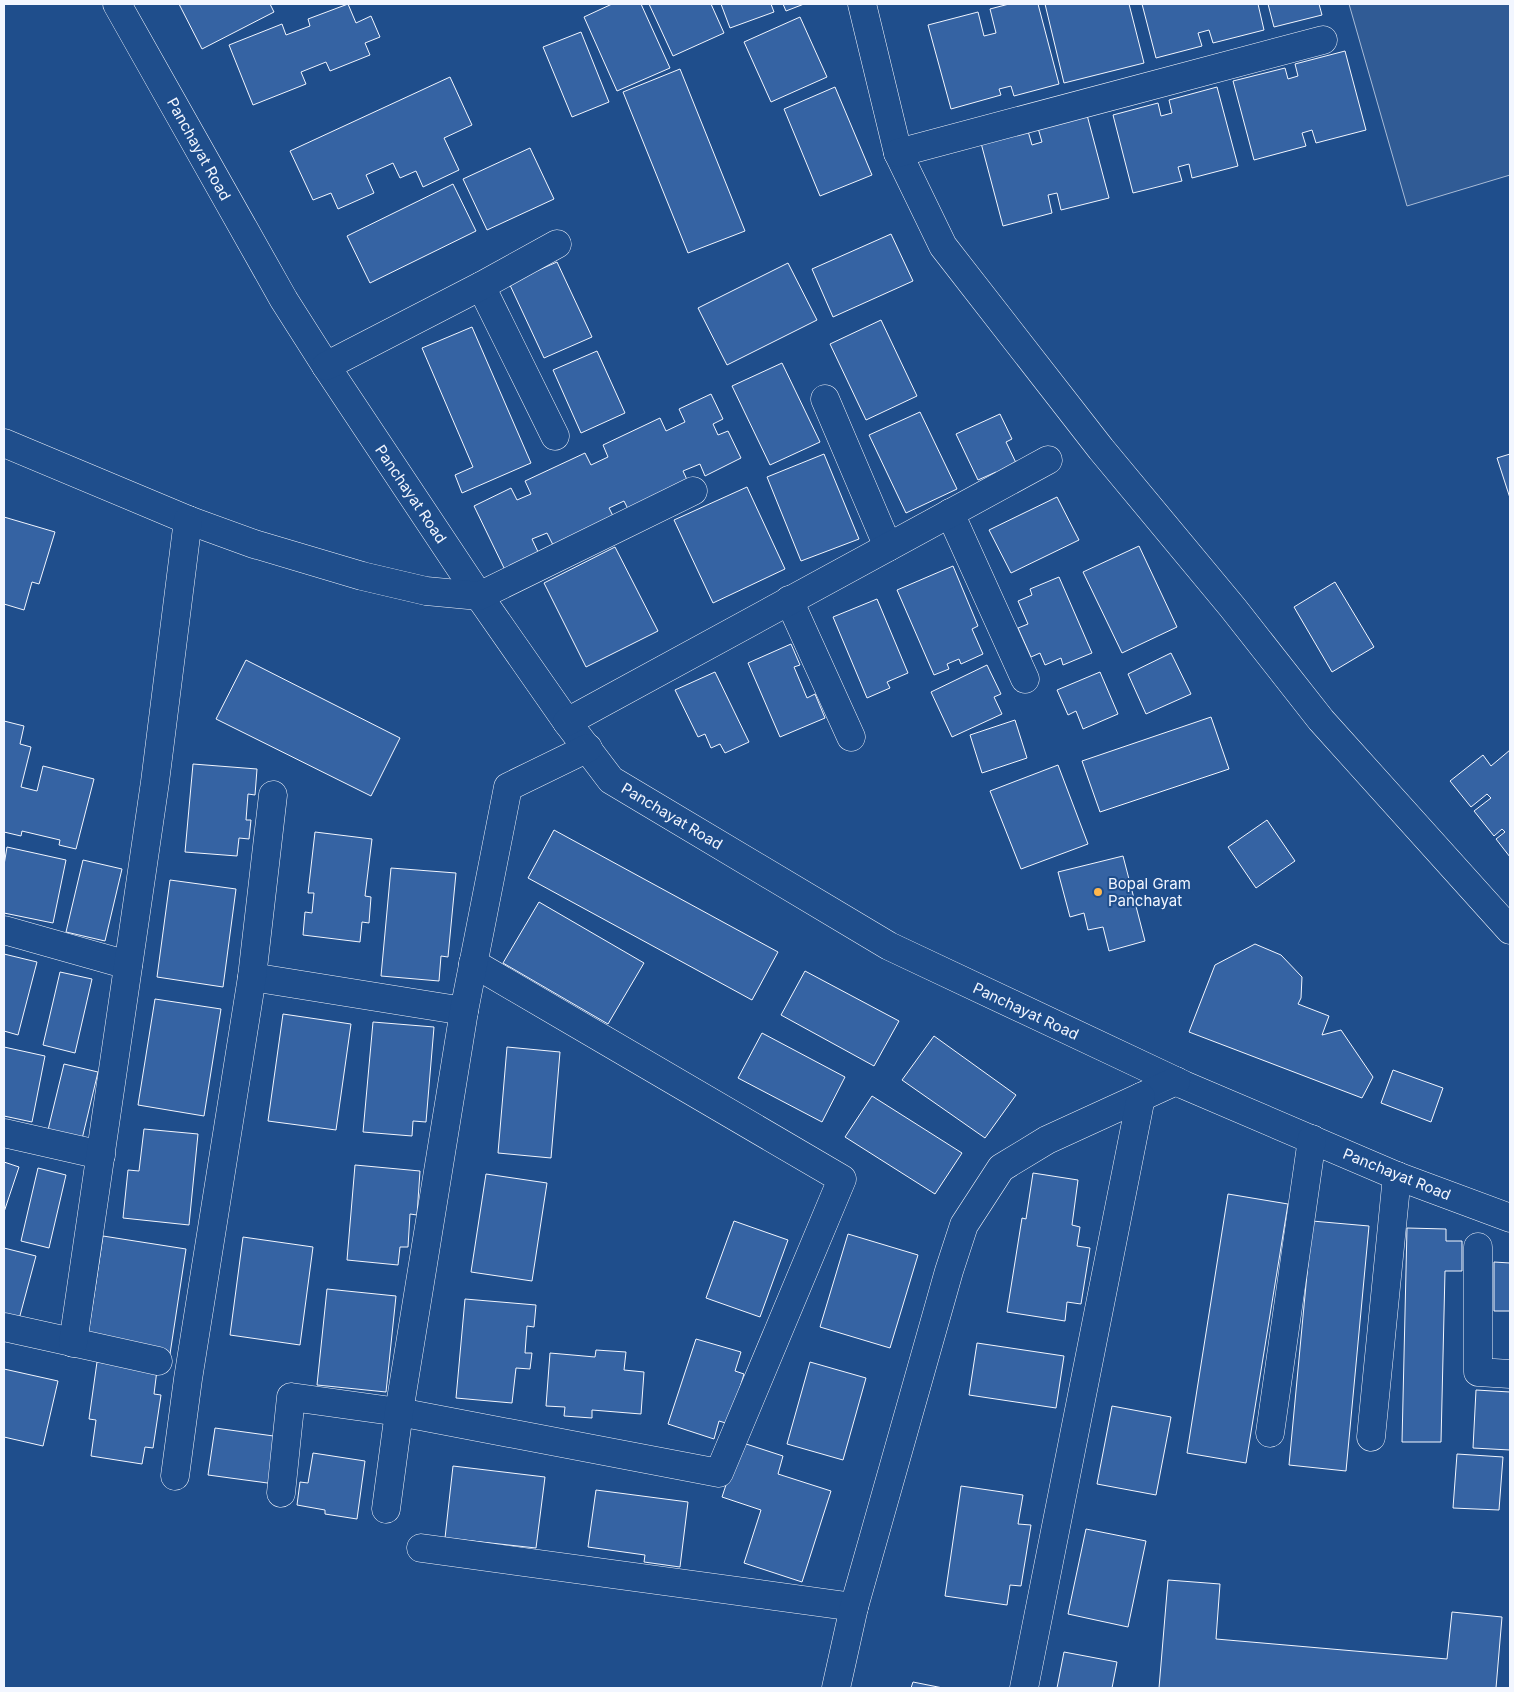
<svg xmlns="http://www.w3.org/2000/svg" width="1514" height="1692" font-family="Inter,sans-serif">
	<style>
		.built { fill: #305b95; stroke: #a8bbd7 }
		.building { fill: #3563a3; stroke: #f2f6ff }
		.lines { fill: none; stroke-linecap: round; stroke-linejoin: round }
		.minor-casing { stroke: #f2f6ff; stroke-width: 29 }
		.minor { stroke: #1f4e8c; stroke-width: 28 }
		.poi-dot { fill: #ffb74d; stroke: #1f4e8c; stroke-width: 2 }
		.labels { text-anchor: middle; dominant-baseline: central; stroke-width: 4; stroke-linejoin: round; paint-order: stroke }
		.street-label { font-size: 15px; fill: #f2f6ff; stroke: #1f4e8c }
		.poi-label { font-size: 15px; fill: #f2f6ff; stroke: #1f4e8c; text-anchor: start }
	</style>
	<rect width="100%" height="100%" fill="#1f4e8c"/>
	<!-- built -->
	<polygon class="built" points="1349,4 1510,4 1510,175 1407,206"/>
	<!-- building -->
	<g class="building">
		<polygon points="179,4 270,4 274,12 202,49"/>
		<polygon points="348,4 356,23 371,16 380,37 365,43 370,55 330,71 326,62 301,72 306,84 253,105 229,45 282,24 286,35 310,26 308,19"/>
		<polygon points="612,4 641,4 670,68 617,91 584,17"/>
		<polygon points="649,4 711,4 724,33 673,56"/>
		<polygon points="721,4 771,4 774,12 730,28"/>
		<polygon points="783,4 804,4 786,11"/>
		<polygon points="1009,4 1038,4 1059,84 1014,96 1011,86 999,89 1001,95 951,109 928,25 978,12 984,36 996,33 990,9"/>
		<polygon points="1045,4 1129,4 1144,63 1064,83"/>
		<polygon points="1142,4 1258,4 1264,30 1213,43 1209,30 1198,33 1202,46 1156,58"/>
		<polygon points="1268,4 1319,4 1322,15 1274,27"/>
		<polygon points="800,17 827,77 771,102 744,42"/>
		<polygon points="581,32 609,102 572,117 543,47"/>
		<polygon points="1345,51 1366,130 1316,143 1312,130 1302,133 1306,146 1254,160 1233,81 1285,68 1288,79 1298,76 1295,64"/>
		<polygon points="680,69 745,231 688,253 623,92"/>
		<polygon points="450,77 472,125 444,138 459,170 423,187 416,171 400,178 393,163 366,175 374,193 338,209 331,193 313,200 290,151"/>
		<polygon points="835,87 872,175 820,196 784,109"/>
		<polygon points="1217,87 1238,166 1192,178 1189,164 1178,167 1182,181 1133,193 1113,115 1158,103 1161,116 1172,113 1169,100"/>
		<polygon points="1087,115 1109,198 1061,210 1057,193 1048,195 1052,213 1003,226 981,143 1028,131 1032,145 1042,142 1038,128"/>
		<polygon points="530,148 554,199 487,230 463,179"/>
		<polygon points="453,184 476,231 370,283 347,236"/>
		<polygon points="891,234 913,281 833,317 812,269"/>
		<polygon points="557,262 592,337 544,358 509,283"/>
		<polygon points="788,263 817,320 727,365 698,308"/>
		<polygon points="881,320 917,396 866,420 830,344"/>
		<polygon points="472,327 531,463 462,493 455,475 473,467 422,348"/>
		<polygon points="597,351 625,413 581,433 553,370"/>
		<polygon points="782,363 820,442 770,465 732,386"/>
		<polygon points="711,394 723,419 713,424 718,435 728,431 741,458 705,476 700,464 683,471 689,484 629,511 624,501 609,508 614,518 554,547 547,533 532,539 539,554 505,570 474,506 511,488 517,500 531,494 525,481 585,453 591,465 608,457 603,445 660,418 666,431 685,422 679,409"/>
		<polygon points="920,412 957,489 906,513 869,435"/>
		<polygon points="1000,414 1012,439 1006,442 1018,467 998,476 996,472 978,480 956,434"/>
		<polygon points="824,454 859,539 801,561 767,477"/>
		<polygon points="1510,454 1510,498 1497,458"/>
		<polygon points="747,487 785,569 713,603 674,520"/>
		<polygon points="1057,497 1079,540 1011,573 989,530"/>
		<polygon points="4,517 55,532 39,584 32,582 24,610 4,604"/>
		<polygon points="1139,546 1177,627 1122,653 1083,572"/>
		<polygon points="615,547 658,631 586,667 544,583"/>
		<polygon points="953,566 978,626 972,629 983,654 961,664 959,659 947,664 949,669 934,675 897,590"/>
		<polygon points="1059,577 1092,653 1063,665 1061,658 1045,665 1040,653 1031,657 1018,628 1028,624 1018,601 1032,595 1030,589"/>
		<polygon points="1335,582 1374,647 1332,672 1294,607"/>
		<polygon points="877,599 908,673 887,682 890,688 867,698 833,617"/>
		<polygon points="791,644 800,665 794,667 807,698 815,694 825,718 780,737 748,663"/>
		<polygon points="1171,653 1191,694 1146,714 1128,674"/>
		<polygon points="246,660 400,738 371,796 216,719"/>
		<polygon points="987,665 1001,694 994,697 1002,714 952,737 931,692"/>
		<polygon points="715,672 749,742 725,753 720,744 711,748 705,734 698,737 675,690"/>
		<polygon points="1100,672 1118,714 1083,729 1076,711 1068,715 1057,690"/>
		<polygon points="1211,717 1229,769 1100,812 1082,761"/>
		<polygon points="1015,720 1027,758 982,773 970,735"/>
		<polygon points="4,721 24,726 20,744 31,747 21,787 37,791 43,766 94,779 76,849 59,845 60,840 22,831 21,836 4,832"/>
		<polygon points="1510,750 1510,857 1496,839 1505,832 1502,829 1494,836 1474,811 1491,798 1487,794 1471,807 1450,781 1483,755 1491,766"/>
		<polygon points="193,764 257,769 255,795 248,794 246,820 251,820 249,839 239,838 237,856 185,852"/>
		<polygon points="1058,765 1088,844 1021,869 990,791"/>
		<polygon points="1267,820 1295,861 1256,888 1228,847"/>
		<polygon points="554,830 778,952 752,1000 528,878"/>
		<polygon points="315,832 372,839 365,896 371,897 369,923 362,922 360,942 303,935 305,912 312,913 314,893 308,893"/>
		<polygon points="7,847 66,860 53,923 4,913 4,865"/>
		<polygon points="1123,856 1145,941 1109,951 1103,927 1088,930 1084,913 1070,917 1058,872"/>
		<polygon points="83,860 122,869 105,941 66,932"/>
		<polygon points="391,868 456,873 448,957 441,956 439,981 381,976"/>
		<polygon points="170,880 236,889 223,987 157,977"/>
		<polygon points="539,902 644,963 608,1024 503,963"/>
		<polygon points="1255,944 1281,955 1302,977 1301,998 1298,1004 1329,1016 1322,1035 1341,1030 1373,1077 1362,1098 1189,1032 1215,965"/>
		<polygon points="4,954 37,962 18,1035 4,1031"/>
		<polygon points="805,971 899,1021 874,1066 781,1015"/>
		<polygon points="60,972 92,979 75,1053 43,1045"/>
		<polygon points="155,999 221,1009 204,1116 138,1105"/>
		<polygon points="283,1014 351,1024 336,1130 268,1121"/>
		<polygon points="373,1022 434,1027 426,1122 413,1121 412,1136 363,1132"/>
		<polygon points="762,1033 845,1077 822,1122 738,1078"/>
		<polygon points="934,1036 1016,1095 985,1138 902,1080"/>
		<polygon points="4,1047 45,1056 32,1122 4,1116"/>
		<polygon points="507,1047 560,1052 551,1158 498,1153"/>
		<polygon points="64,1064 98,1072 82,1139 48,1130"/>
		<polygon points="1393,1070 1443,1088 1431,1122 1381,1103"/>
		<polygon points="872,1096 962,1153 935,1194 845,1137"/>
		<polygon points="144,1129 198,1134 189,1225 123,1218 128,1170 139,1171"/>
		<polygon points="4,1162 19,1167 4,1212"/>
		<polygon points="355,1165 420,1171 417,1215 410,1214 408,1247 400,1247 398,1265 347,1260"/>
		<polygon points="38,1168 66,1175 49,1248 21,1241"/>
		<polygon points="1033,1173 1078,1180 1072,1225 1080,1227 1077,1246 1090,1248 1081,1304 1067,1302 1065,1321 1007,1312 1022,1218 1026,1219"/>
		<polygon points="486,1174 547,1183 532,1281 471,1272"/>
		<polygon points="1228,1194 1288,1204 1246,1463 1187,1453"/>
		<polygon points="734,1221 788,1240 760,1317 706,1298"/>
		<polygon points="1312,1221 1369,1226 1346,1471 1289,1465"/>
		<polygon points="1407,1228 1446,1229 1446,1241 1462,1241 1462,1271 1445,1271 1441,1442 1402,1442"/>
		<polygon points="848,1234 918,1255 890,1348 820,1327"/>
		<polygon points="103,1236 186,1249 170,1354 87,1341"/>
		<polygon points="243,1237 313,1247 300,1345 230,1335"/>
		<polygon points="4,1248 36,1256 18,1323 4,1319"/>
		<polygon points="1494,1262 1510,1263 1510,1311 1494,1311"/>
		<polygon points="327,1289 396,1296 386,1392 317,1385"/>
		<polygon points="465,1299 536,1305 534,1327 527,1326 525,1353 532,1353 530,1369 516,1368 512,1403 456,1398"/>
		<polygon points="696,1339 741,1352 735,1371 744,1374 729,1424 719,1421 714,1439 668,1424"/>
		<polygon points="977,1343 1064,1356 1056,1408 969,1395"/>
		<polygon points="596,1350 626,1352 624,1370 644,1372 641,1414 592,1410 592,1418 564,1416 565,1407 546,1406 550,1353 595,1357"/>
		<polygon points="97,1362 157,1370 154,1394 161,1395 153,1448 145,1447 142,1464 91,1456 96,1420 89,1419"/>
		<polygon points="810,1362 866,1378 843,1460 787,1444"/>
		<polygon points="4,1369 58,1381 43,1446 4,1437"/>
		<polygon points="1476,1390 1510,1392 1510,1450 1473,1448"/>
		<polygon points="1112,1406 1171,1417 1156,1495 1097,1484"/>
		<polygon points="215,1428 281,1437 275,1484 208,1475"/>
		<polygon points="740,1442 783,1456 778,1474 831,1491 802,1582 744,1563 761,1510 722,1497"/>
		<polygon points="313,1453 365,1461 357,1519 325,1514 325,1510 297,1505 300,1482 308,1483"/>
		<polygon points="1457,1454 1503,1457 1499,1510 1453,1508"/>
		<polygon points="453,1466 545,1477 536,1548 445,1538"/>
		<polygon points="961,1486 1023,1495 1018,1524 1031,1525 1021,1586 1010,1585 1007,1605 945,1596"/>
		<polygon points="596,1490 688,1502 680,1567 644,1562 645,1555 588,1547"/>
		<polygon points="1086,1529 1146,1541 1128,1627 1068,1614"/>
		<polygon points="1168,1580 1220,1584 1216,1639 1447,1659 1452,1612 1502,1617 1496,1688 1159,1688"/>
		<polygon points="1064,1652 1117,1662 1112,1688 1057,1688"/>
		<polygon points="913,1682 943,1688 911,1688"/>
	</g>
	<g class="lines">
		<!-- minor casing -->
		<g class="minor-casing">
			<g id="minor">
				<polyline points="117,4 284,300 326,366 479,596 567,722 611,780 889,946 1184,1085 1397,1176 1510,1218"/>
				<polyline points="862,4 898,153 943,246 1101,449 1233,608 1321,720 1510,930"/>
				<polyline points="898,153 1323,40"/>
				<polyline points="481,286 555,436"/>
				<polyline points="326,366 481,286 557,244"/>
				<polyline points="825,399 888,547"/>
				<polyline points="4,443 188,520 254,544 362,576 426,591 479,596 693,491"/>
				<polyline points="950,513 1025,679"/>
				<polyline points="789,600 851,737"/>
				<polyline points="567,722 1048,460"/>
				<polyline points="4,930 128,965"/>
				<polyline points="252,977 464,1011"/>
				<polyline points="4,1133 101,1155"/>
				<polyline points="1478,1247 1478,1372 1510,1374"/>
				<polyline points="4,1327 158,1361"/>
				<polyline points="73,1343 155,782 188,520"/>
				<polyline points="1270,1433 1312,1139"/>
				<polyline points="1371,1437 1397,1176"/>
				<polyline points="175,1476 188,1379 252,977 273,795"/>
				<polyline points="281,1493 291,1397 399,1412 719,1473 842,1179 473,963"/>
				<polyline points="386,1509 399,1412 464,1011 508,787 588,748"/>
				<polyline points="421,1548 854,1607"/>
				<polyline points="836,1688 854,1607 949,1271 964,1225 1001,1168 1047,1140 1176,1081"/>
				<polyline points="1024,1688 1141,1097"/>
			</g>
		</g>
		<!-- minor -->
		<use href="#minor" class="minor"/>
	</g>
	<!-- markers -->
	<circle class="poi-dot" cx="1098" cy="892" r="5"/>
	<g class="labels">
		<!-- street labels -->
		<g class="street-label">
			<text transform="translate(199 149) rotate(61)">Panchayat Road</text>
			<text transform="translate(411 494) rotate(56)">Panchayat Road</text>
			<text transform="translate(672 816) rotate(31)">Panchayat Road</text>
			<text transform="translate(1026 1011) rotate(25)">Panchayat Road</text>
			<text transform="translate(1397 1174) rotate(22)">Panchayat Road</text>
		</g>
		<!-- poi labels -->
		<g class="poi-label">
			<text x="1108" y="883">Bopal Gram<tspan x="1108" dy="17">Panchayat</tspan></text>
		</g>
	</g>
	<!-- border -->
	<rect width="1514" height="1692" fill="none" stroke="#f2f6ff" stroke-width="10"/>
</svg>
